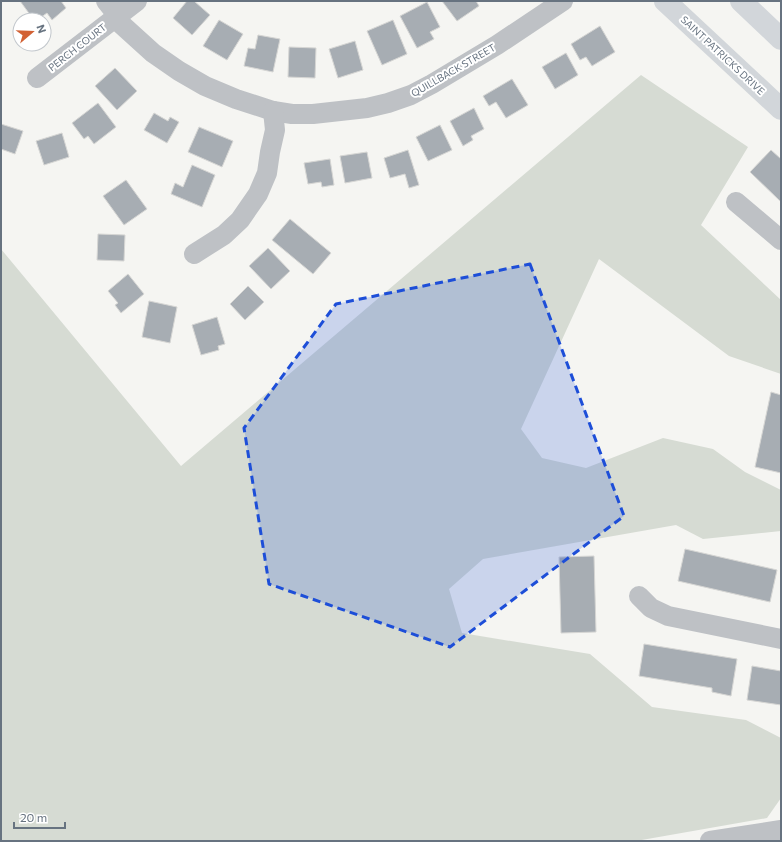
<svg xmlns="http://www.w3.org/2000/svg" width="782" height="842" font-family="Commissioner,sans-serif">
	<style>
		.green { fill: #d6dbd3 }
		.building { fill: #a7adb3; stroke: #d6d6d4 }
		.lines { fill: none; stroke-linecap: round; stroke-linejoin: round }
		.minor { stroke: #bec1c5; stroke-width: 20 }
		.major { stroke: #d2d6da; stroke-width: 22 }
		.marked { fill: #1d4ed8; fill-opacity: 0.2; stroke: #1d4ed8; stroke-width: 3; stroke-dasharray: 8 5; stroke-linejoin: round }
		.labels { text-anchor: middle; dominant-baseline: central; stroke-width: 4; stroke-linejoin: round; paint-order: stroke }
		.street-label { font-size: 10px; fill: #677380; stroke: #fff }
	</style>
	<rect width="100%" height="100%" fill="#f5f5f2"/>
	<!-- green -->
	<polygon class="green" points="641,75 748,147 701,225 781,300 781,374 729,356 599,259 521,429 542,458 586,468 663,438 713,449 745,472 781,490 781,531 703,539 676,525 483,559 449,589 462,633 590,654 652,707 746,720 781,738 781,798 767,818 636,841 1,841 1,249 181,466"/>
	<!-- building -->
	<g class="building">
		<polygon points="20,1 61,1 66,8 52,20 47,13 37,20 34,20"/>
		<polygon points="187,1 194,1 210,15 192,35 173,18"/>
		<polygon points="442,1 476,1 479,6 457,21"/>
		<polygon points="427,2 440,27 430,32 434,39 417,48 400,16"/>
		<polygon points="219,20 243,34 227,60 203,46"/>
		<polygon points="393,20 407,54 382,65 367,31"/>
		<polygon points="600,26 615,52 592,66 586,57 580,60 571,44"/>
		<polygon points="258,35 280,39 273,72 244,66 248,48 255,49"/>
		<polygon points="355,41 363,70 338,78 329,49"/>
		<polygon points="289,47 316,48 315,78 288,77"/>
		<polygon points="566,53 578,75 555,89 542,67"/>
		<polygon points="115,68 137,91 117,110 95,86"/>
		<polygon points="512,79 528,105 506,118 496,102 489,106 483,96"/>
		<polygon points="98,103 116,127 94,144 88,136 84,139 72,123"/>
		<polygon points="474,108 484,129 471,136 473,140 463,146 450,121"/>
		<polygon points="154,113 168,121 170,117 179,122 167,143 144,130"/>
		<polygon points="1,124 23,131 15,154 1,149"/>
		<polygon points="440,125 452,150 428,161 416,137"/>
		<polygon points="199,127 233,141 222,167 188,152"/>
		<polygon points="62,133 69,157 44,165 36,141"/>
		<polygon points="408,150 419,185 409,188 405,174 390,178 384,158"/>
		<polygon points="771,150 781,159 781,202 750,172"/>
		<polygon points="367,152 372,178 345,183 340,156"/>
		<polygon points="330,159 334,185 322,187 321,182 308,184 304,163"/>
		<polygon points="192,165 215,175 202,207 171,194 175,183 183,187"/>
		<polygon points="126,180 147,209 124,225 103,196"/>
		<polygon points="290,219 331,253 313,274 272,240"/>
		<polygon points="98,234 125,235 124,261 97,260"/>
		<polygon points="268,248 290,271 271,289 249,266"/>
		<polygon points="128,274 144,294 121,313 115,305 118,303 108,291"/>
		<polygon points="248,286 264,302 245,320 230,304"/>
		<polygon points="149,301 177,307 170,343 142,337"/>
		<polygon points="217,317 225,344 218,346 219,350 201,355 192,325"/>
		<polygon points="771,392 781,395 781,473 755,467"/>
		<polygon points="685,549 777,570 770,602 678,581"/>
		<polygon points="594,556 596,632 561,633 559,557"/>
		<polygon points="644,644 737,659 731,696 712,692 712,688 639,676"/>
		<polygon points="752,666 781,671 781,705 747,700"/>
	</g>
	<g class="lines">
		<!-- minor -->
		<g class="minor">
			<polyline points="106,1 118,16 121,24 153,53 179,71 205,86 236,99 273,111 292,114 313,114 367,108 388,103 411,95 432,84 497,45 563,1"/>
			<polyline points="37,78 137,1"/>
			<polyline points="736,202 781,240"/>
			<polyline points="194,254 224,235 240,220 258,194 267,173 270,152 275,130 273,111"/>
			<polyline points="639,596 651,608 668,616 781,639"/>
			<polyline points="710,841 781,830"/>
		</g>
		<!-- major -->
		<g class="major">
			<polyline points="665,1 781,109"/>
			<polyline points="741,1 781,39"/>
		</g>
	</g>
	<!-- marked area -->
	<path class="marked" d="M530 264 624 516 450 647 269 584 244 428 336 304Z"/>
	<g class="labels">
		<!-- street labels -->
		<g class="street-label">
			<text transform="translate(77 47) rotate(-38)">PERCH COURT</text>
			<text transform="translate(723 55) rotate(43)">SAINT PATRICKS DRIVE</text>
			<text transform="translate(453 70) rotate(-30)">QUILLBACK STREET</text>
		</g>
	</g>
	<!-- border -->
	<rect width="782" height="842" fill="none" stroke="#677380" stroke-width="4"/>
	<!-- north arrow -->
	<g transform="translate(32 32) rotate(71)"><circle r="19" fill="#ffffff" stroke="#c2c7cc"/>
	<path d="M0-3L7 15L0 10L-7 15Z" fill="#d26134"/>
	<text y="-6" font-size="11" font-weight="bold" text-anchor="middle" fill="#677380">N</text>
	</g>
	<!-- scale -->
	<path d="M14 822v6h51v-6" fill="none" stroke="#677380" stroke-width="2"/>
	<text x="20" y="822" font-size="12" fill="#677380" stroke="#ffffff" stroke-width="3" paint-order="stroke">20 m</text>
</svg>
